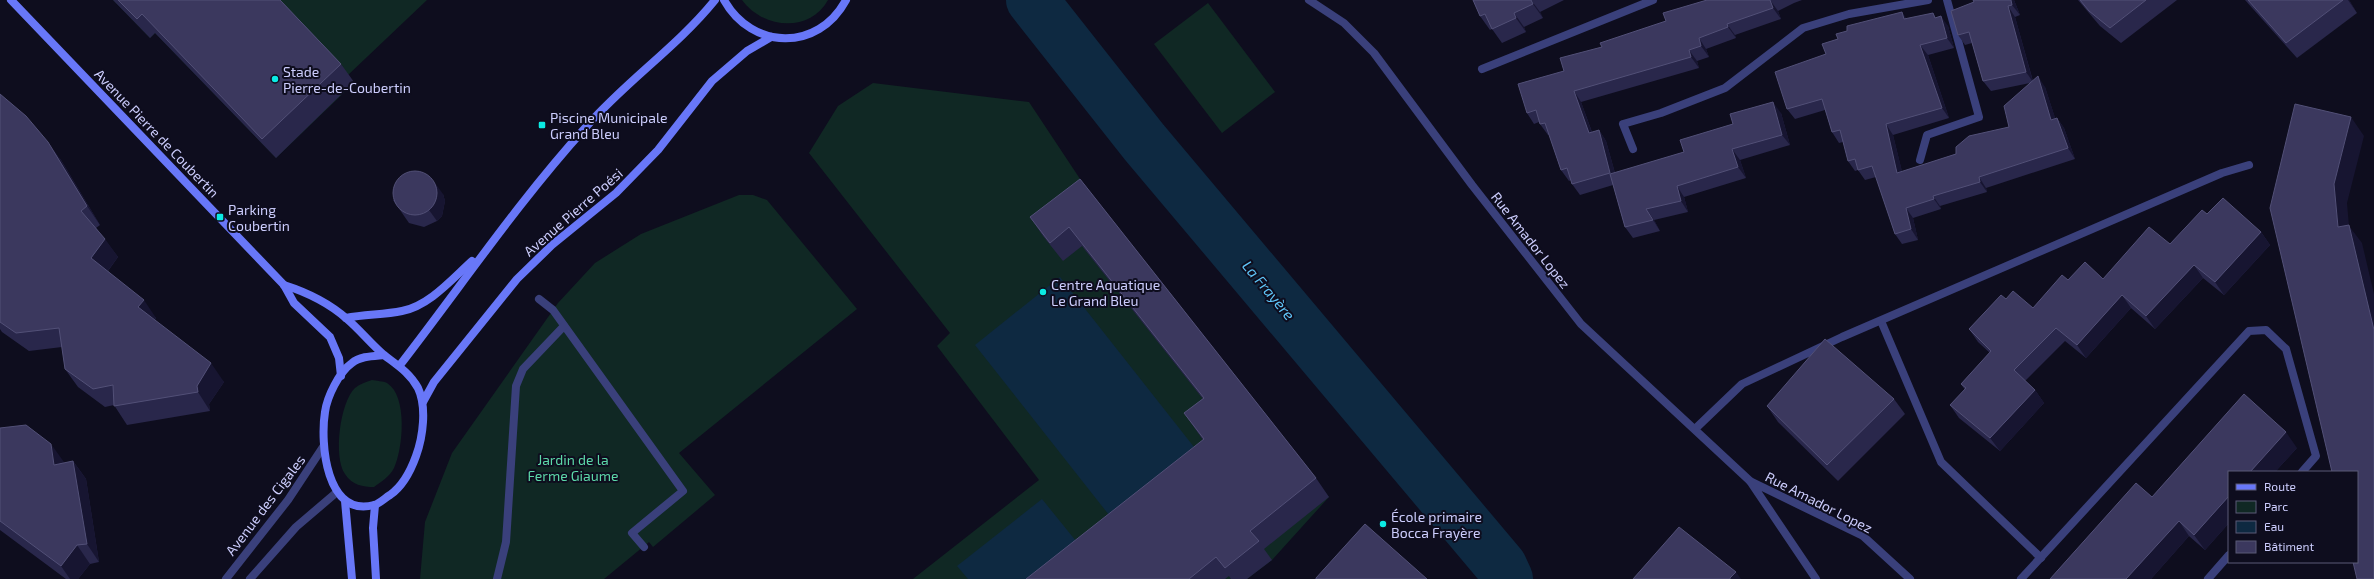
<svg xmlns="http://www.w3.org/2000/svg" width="2374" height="579" font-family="'Exo 2',sans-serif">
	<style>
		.green { fill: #102824 }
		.water { fill: #0e2941 }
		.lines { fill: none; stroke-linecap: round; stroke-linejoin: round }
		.river { stroke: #0e2941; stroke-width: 52 }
		.street { stroke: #3a407b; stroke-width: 8 }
		.secondary { stroke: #6877f8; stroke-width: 8 }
		.wall { fill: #29274b }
		.shaded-wall { fill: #171531 }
		.building { fill: #3b385e; stroke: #525077 }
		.poi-dot { fill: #0bebe4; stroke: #0e0d1e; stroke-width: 1.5 }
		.labels { text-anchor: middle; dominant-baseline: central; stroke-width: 4; stroke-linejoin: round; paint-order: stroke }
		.poi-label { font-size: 14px; fill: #cccdfd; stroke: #0e0d1e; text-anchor: start }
		.street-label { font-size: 14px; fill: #cccdfd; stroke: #0e0d1e }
		.park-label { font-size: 14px; fill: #5dd9a9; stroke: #0e0d1e }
		.water-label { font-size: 15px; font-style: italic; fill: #5fc5f8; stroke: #0e0d1e }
	</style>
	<rect width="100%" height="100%" fill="#0e0d1e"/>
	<!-- green -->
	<g class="green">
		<polygon points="113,0 427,0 348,75 354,83 276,158 155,33 150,38"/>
		<path d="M742 0H828C809 34 762 28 742 0Z"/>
		<polygon points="1208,3 1275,92 1222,133 1154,44"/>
		<polygon points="873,83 1029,102 1092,197 1329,497 1272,560 1247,579 913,579 1039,480 937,346 950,333 809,153 838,106"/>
		<polygon points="739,195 753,195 767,200 857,309 679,453 715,495 653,547 649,542 604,579 420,579 425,522 452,453 558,303 595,263 641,234"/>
		<path d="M372 380C376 381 383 381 387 383 408 396 403 449 394 468 390 476 381 482 374 487 363 487 352 485 345 474 333 457 340 402 355 388 360 384 366 382 372 380Z"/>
	</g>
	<!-- water -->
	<g class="water">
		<polygon points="1060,277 1194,447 1109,515 975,345"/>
		<polygon points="1042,499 1076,541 1028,579 968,579 957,566"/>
	</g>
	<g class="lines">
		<!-- river -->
		<polyline class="river" points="1032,0 1144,142 1501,566 1507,579"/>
		<!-- street -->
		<g class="street">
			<polyline points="1309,0 1344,23 1374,53 1472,185 1581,324 1750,481"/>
			<polyline points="1482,69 1653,0"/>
			<polyline points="1633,149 1623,124 1661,113 1725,88 1803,28 1849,14 1928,0"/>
			<polyline points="1920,160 1927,135 1979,117 1947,0"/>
			<polyline points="539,299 553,310 683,491 632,533 644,547"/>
			<polyline points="1881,321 1941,462 2041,558"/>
			<polyline points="1695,429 1742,384 1842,337 2222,173 2249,165"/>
			<polyline points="226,579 288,500 323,447"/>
			<polyline points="250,579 296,527 337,492"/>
			<polyline points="497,579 506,542 516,386 523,369 564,326"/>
			<polyline points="1816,579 1750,481 1863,536 1910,579"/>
			<polyline points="2021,579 2249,331 2266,330 2286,349 2316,456 2302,472"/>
			<polyline points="2208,579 2229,555"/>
		</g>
		<!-- secondary -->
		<g class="secondary">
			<polyline points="11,0 284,285 294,303 330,337 339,358 341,376"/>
			<path d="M724 0C752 50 818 52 846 0"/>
			<path d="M284 285C306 292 329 303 347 319 360 330 371 344 384 355 397 365 410 373 418 388 427 407 423 437 416 456 411 470 403 486 390 495 385 498 379 504 374 505 326 518 320 443 325 412 327 397 339 372 352 363 360 356 374 356 384 355"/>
			<path d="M346 318C365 314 383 315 402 311 429 306 452 279 472 261"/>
			<path d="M400 365C462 285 518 202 586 127 626 81 677 47 715 0"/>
			<polyline points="423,402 434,382 517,279 552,245 616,193 658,150 712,81 747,51 771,37"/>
			<polyline points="345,501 352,579"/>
			<polyline points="375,505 373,528 376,579"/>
		</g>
	</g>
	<!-- wall -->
	<g class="wall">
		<polygon points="113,0 280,0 341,64 354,82 276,158 155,33 150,38"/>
		<polygon points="1473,0 1564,0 1540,12 1543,18 1524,27 1526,32 1502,43 1492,29 1490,30 1480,16"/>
		<polygon points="1707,0 1802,0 1794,3 1778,11 1781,19 1735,35 1736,38 1706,49 1709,57 1697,61 1699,68 1581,102 1592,132 1599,130 1606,141 1615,173 1684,152 1781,113 1790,145 1740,160 1746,178 1684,197 1688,212 1654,220 1660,231 1633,238 1625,227 1613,185 1580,195 1572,184 1571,180 1569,181 1561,170 1549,135 1548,135 1540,124 1539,122 1534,124 1527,113 1564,71 1602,47 1666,21"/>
		<polygon points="2014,0 2020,15 2015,17 2033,81 2045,87 2055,118 2057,118 2064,128 2075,159 1986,188 1987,192 1940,206 1941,209 1913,218 1918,240 1902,244 1895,234 1876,177 1865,180 1858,170 1855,171 1848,161 1843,142 1839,143 1832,132 1825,110 1795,119 1787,109 1826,54 1907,19 1933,13 1936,18 1948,26 1954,48 1928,55 1949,118 1893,135 1902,172 1956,154 2009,127 2030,83 1991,91 1983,81 1972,43 1965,45 1958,35"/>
		<polygon points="2078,0 2177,0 2121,43 2100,26"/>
		<polygon points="2245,0 2349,0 2357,13 2297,58"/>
		<polygon points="0,94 61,160 100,225 96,228 118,257 108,271 156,318 155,320 224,382 209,404 210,411 127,425 114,405 105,407 78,387 65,369 62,347 29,351 2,332 0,329"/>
		<polygon points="1080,179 1316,478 1329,497 1264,549 1272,560 1247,579 1231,579 1229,576 1225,579 1026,579 1203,440 1184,413 1203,399 1082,246 1063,261 1043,236 1030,217"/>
		<polygon points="443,194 445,201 442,216 437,221 424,227 409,223 393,200"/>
		<polygon points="2207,214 2261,232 2270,245 2224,295 2203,278 2155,329 2131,308 2086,358 2065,341 2025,381 2035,390 2044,403 2000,451 1959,418 1950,405 1965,390 1961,384 1990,353 1978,342 1969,329 2006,299 2033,308 2068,280 2103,279 2170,244"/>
		<polygon points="1894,399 1905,414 1838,481 1778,422 1767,406"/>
		<polygon points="0,428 64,463 73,461 86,479 99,562 90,564 78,579 66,579 0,530"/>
		<polygon points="2297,448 2275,472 2229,472 2229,523 2205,550 2189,536 2151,579 2050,579 2152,497"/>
	</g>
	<!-- shaded-wall -->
	<g class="shaded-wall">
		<polygon points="1531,0 1540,12 1543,18 1533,4"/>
		<polygon points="1770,0 1778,11 1781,19 1773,8"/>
		<polygon points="2011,0 2014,0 2020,15 2012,5"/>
		<polygon points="2348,0 2349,0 2357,13"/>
		<polygon points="2008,6 2015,17 2033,82 2026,72"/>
		<polygon points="1902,12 1909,22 1904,19"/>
		<polygon points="1514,13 1524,27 1526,32 1516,18"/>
		<polygon points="1941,16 1948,26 1954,48 1947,38"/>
		<polygon points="1727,24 1735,35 1736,38 1728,27"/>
		<polygon points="1699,38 1706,49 1709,57 1701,46"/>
		<polygon points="1920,45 1928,55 1949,118 1942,108"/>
		<polygon points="1689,50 1697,61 1699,68 1691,57"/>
		<polygon points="2038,76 2045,87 2059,130 2051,120"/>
		<polygon points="1574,91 1581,102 1596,144 1589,133"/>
		<polygon points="1773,102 1781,113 1790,145 1782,135"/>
		<polygon points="2351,117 2364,136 2347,203 2349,226 2362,243 2374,294 2374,330 2338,227 2334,184"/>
		<polygon points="2057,118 2064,128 2075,159 2068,148"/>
		<polygon points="1886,124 1893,135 1905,183 1897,173"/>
		<polygon points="1599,130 1606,141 1618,184 1610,173"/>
		<polygon points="48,142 61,160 100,225 87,206"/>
		<polygon points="1732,149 1740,160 1746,178 1738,167"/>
		<polygon points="1979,177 1986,188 1987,192 1980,182"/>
		<polygon points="435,183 443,194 445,201 442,216 437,221 429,210"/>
		<polygon points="1677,186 1684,197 1688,212 1681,201"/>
		<polygon points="1933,196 1940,206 1941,209 1934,199"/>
		<polygon points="1906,208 1913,218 1918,240 1911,229"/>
		<polygon points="1646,209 1654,220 1660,231"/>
		<polygon points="2261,232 2270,245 2224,295 2215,282"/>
		<polygon points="105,239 118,257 104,276 91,258"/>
		<polygon points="2194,265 2203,278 2155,329 2146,316"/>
		<polygon points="2122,295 2131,308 2086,358 2077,345"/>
		<polygon points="144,300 156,318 151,326 138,307"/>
		<polygon points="211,363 224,382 209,404 210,411 198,392 197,386"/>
		<polygon points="2035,390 2044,403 2000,451 1990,438"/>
		<polygon points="2286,432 2297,448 2275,472 2250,472"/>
		<polygon points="51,444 64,462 67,483 54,465"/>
		<polygon points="73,461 86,479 99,562 87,544"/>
		<polygon points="2229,496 2229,523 2205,550 2194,535"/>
		<polygon points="2179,521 2189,536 2151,579 2126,579"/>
		<polygon points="77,545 90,564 78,579 70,579 61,566"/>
		<polygon points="1736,572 1741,579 1730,579 1730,578"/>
	</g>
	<!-- building -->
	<g class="building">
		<polygon points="118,0 280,0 341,64 262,139 142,14 137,19"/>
		<polygon points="1473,0 1531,0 1533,4 1514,13 1516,18 1492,29 1485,14 1480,16"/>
		<polygon points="1707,0 1770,0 1773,8 1727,24 1728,27 1699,38 1701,46 1689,50 1691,57 1574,91 1589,133 1599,130 1610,173 1572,184 1567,168 1561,170 1545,123 1540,124 1536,110 1527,113 1518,84 1564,71 1560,58 1602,47 1600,43 1666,21 1663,13"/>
		<polygon points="1973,0 2011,0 2012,5 2008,6 2026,72 1983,81 1969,32 1958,35 1951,11 1974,2"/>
		<polygon points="2080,0 2146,0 2110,28 2089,11"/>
		<polygon points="2248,0 2343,0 2286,43"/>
		<polygon points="1902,12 1904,19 1933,13 1935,18 1941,16 1947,38 1920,45 1942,108 1886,124 1897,173 1956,154 1956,147 1969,136 2009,127 2004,106 2038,76 2051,120 2057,118 2068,148 1979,177 1980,182 1933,196 1934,199 1906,208 1911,229 1895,234 1872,166 1858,170 1855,159 1848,161 1840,130 1832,132 1822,99 1787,109 1775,72 1826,54 1822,44 1838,39 1836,34 1847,31 1847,26"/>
		<polygon points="0,94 26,116 48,142 87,206 81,211 105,239 91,258 144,300 138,307 211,363 197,386 198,392 114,406 113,385 93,389 65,369 59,328 16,333 0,322"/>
		<polygon points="1773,102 1782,135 1732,149 1738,167 1677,186 1681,201 1646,209 1653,220 1625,227 1610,174 1684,152 1680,140 1733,124 1730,114"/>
		<polygon points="2295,104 2351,117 2334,184 2338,227 2349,225 2374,330 2374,579 2357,579 2353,562 2357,562 2357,472 2332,472 2270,208"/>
		<circle cx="415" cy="193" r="22"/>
		<polygon points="1080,179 1316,478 1250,531 1259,541 1225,568 1216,557 1189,579 1026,579 1204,439 1184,413 1204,398 1069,227 1050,243 1030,217"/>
		<polygon points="2223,198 2261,232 2215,282 2194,265 2146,316 2122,295 2077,345 2056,328 2014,370 2035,390 1990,438 1950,405 1966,388 1961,384 1991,351 1969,329 2001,295 2006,299 2013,291 2033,308 2062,275 2068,280 2085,262 2103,279 2149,227 2170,244 2202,210 2207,214"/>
		<polygon points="1825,339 1894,399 1827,465 1767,406"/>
		<polygon points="2244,394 2286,432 2250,472 2229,472 2229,496 2194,535 2179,521 2126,579 2050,579 2136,483 2152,497"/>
		<polygon points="26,425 51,444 54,465 73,461 87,544 77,545 61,566 0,521 0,428"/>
		<polygon points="1365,524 1427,579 1316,579 1316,578"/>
		<polygon points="1679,527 1736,572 1730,578 1730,579 1633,579"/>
	</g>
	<!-- markers -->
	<g class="poi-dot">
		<circle cx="275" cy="79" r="4"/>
		<rect x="538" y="121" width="8" height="8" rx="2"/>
		<rect x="216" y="213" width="8" height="8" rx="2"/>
		<circle cx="1043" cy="292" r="4"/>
		<circle cx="1383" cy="524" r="4"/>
	</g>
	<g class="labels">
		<!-- poi labels -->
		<g class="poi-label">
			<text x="283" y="71">Stade<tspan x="283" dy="16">Pierre-de-Coubertin</tspan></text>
			<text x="550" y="117">Piscine Municipale<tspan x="550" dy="16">Grand Bleu</tspan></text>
			<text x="228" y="209">Parking<tspan x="228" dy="16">Coubertin</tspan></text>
			<text x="1051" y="284">Centre Aquatique<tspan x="1051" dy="16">Le Grand Bleu</tspan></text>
			<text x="1391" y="516">École primaire<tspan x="1391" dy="16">Bocca Frayère</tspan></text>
		</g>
		<!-- street labels -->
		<g class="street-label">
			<text transform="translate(157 133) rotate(46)">Avenue Pierre de Coubertin</text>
			<text transform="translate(573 212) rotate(-41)">Avenue Pierre Poési</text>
			<text transform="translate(1531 240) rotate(52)">Rue Amador Lopez</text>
			<text transform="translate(1819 502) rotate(27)">Rue Amador Lopez</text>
			<text transform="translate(265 505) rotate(-53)">Avenue des Cigales</text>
		</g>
		<!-- park labels -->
		<g class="park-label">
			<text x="573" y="459">Jardin de la<tspan x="573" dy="16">Ferme Giaume</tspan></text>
		</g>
		<!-- water labels -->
		<g class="water-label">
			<text transform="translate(1269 290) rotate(50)">La Frayère</text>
		</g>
	</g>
	<!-- legend -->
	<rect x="2228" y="471" width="130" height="92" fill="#0e0d1e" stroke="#5a5a77"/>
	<rect x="2236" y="484" width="20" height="6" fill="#6877f8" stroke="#5a5a77"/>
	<text x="2264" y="491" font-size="12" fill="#cccdfd">Route</text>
	<rect x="2236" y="501" width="20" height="12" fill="#102824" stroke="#5a5a77"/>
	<text x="2264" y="511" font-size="12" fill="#cccdfd">Parc</text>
	<rect x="2236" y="521" width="20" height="12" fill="#0e2941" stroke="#5a5a77"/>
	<text x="2264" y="531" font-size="12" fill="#cccdfd">Eau</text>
	<rect x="2236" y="541" width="20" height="12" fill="#3b385e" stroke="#5a5a77"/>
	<text x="2264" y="551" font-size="12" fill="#cccdfd">Bâtiment</text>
</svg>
